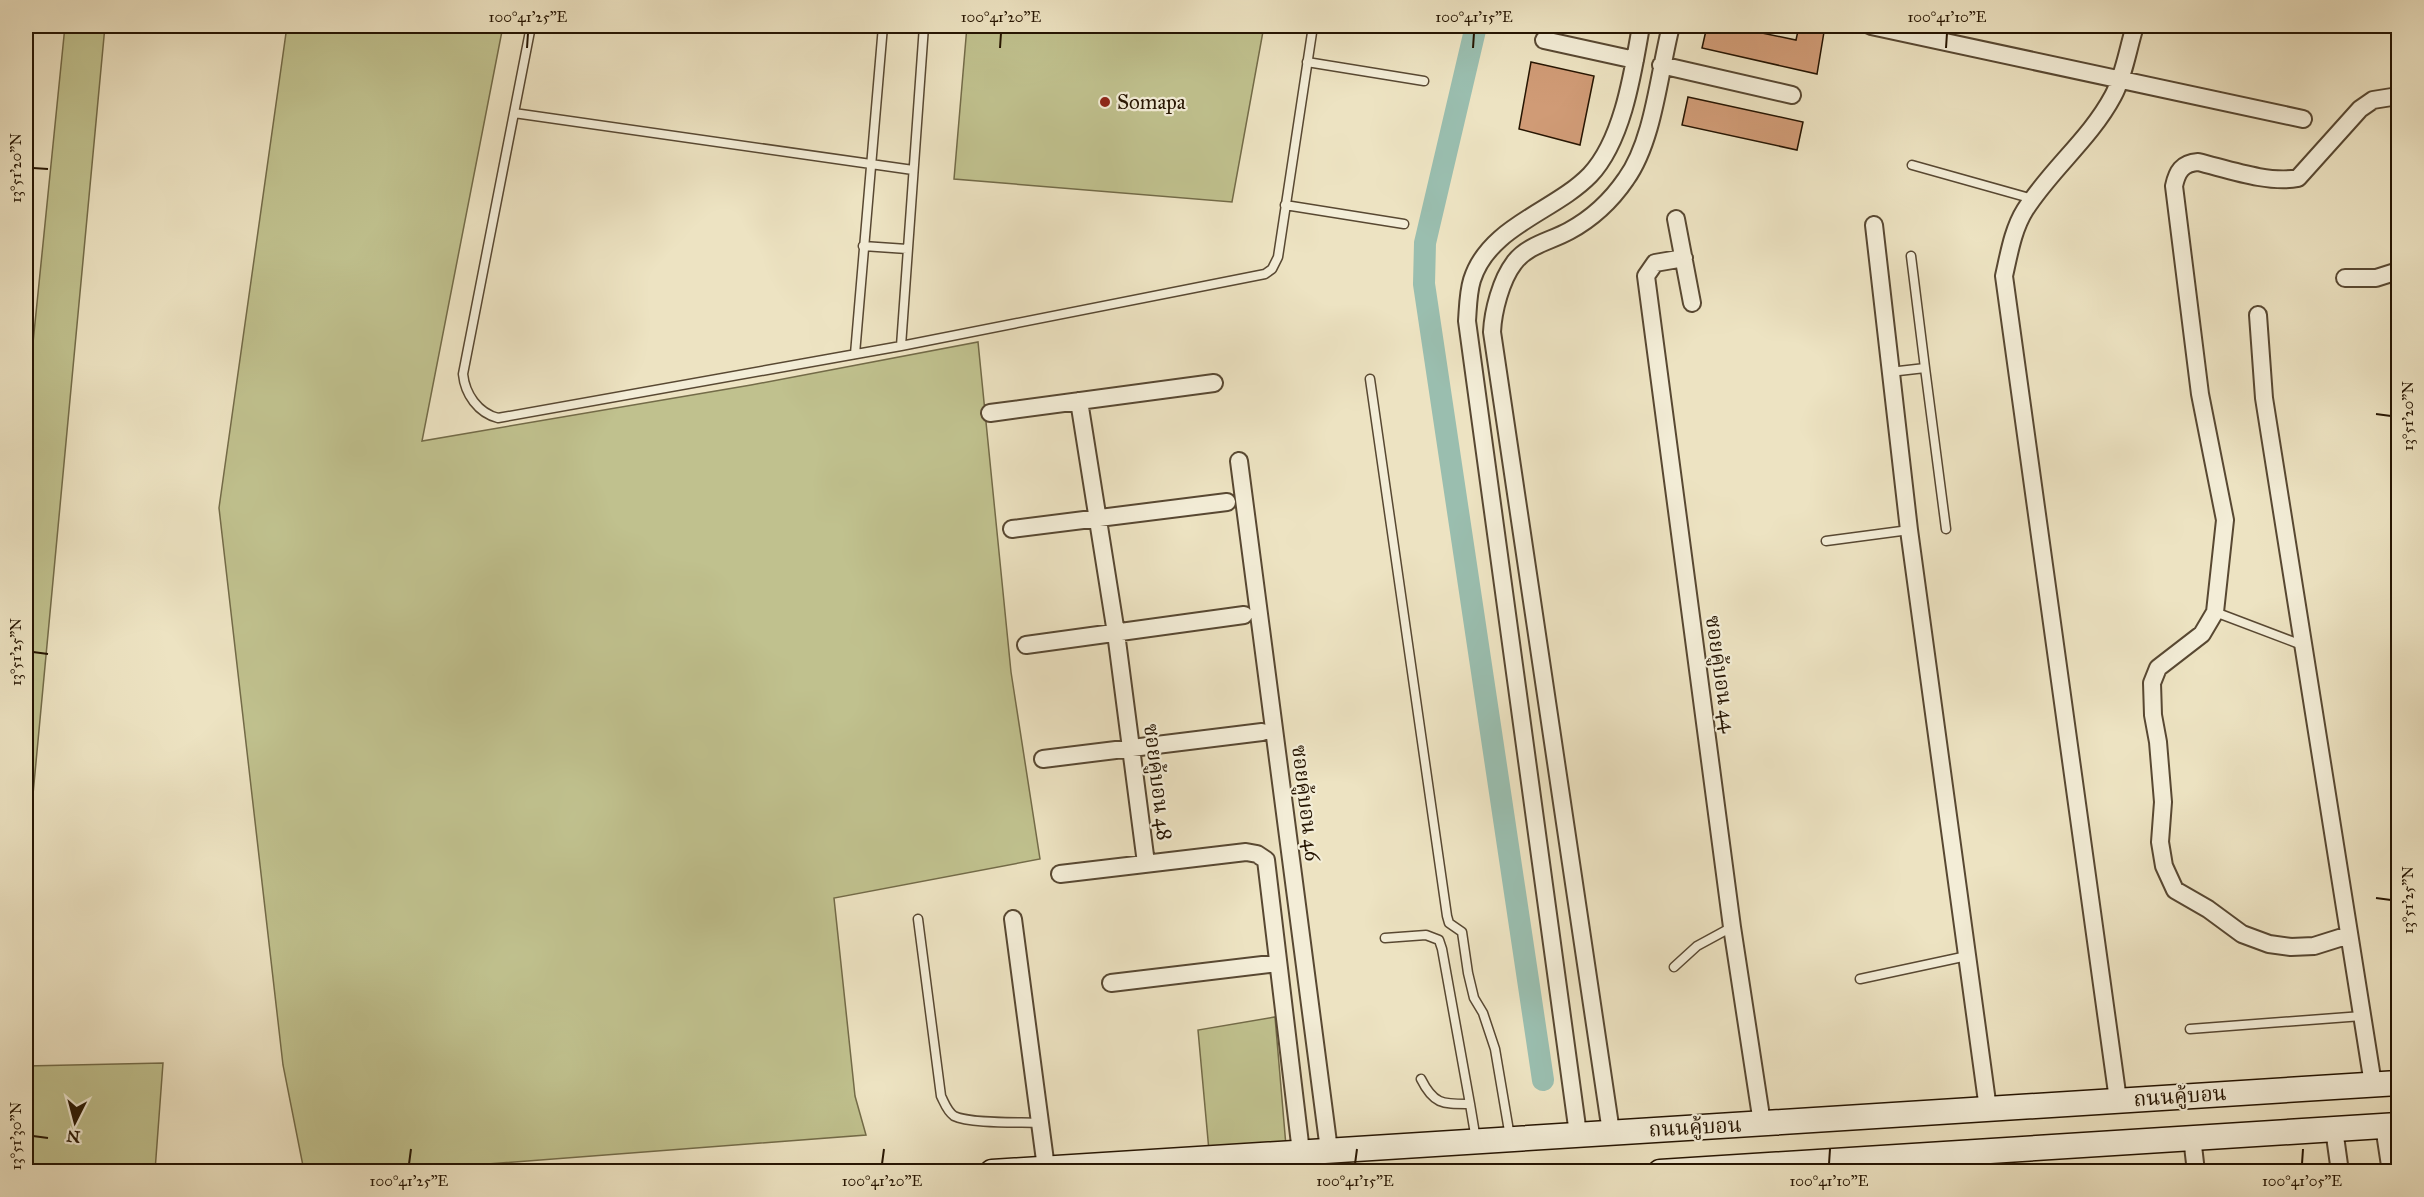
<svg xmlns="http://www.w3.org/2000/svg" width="2424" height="1197" font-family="'IM FELL Great Primer','Noto Serif Thai',serif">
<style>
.green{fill:#c0c18e;stroke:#736b48;stroke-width:1.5}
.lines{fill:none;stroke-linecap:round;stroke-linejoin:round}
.canal{stroke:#9abeaf;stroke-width:22}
.building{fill:#d09b76;stroke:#261502;stroke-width:1.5}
.service-casing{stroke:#584832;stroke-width:11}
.minor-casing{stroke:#584832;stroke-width:20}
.secondary-casing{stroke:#261502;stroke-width:27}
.service{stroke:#f3edd7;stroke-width:8}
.minor{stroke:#f3edd7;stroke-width:16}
.secondary{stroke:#f3edd7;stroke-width:24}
.ticks{fill:none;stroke:#261502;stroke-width:2}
.poi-dot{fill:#8f2418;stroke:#f3edd7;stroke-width:2}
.labels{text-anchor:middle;stroke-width:4.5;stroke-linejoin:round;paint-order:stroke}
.poi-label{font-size:21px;fill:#261502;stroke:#f3edd7;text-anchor:start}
.street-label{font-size:21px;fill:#261502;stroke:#f3edd7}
.neatline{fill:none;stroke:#261502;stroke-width:2}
.ticks-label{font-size:15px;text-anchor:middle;fill:#261502}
</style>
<rect width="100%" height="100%" fill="#ede3c2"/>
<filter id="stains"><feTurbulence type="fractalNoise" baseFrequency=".00333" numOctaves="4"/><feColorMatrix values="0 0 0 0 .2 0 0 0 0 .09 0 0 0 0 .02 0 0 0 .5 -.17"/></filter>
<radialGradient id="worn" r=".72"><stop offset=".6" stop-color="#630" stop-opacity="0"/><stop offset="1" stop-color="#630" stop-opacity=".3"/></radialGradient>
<path class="green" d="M65,26H105L26,869V412Z
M287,26H503L422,441L751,385L978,342L1011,672L1040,859L834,898L855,1096L866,1135L396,1171H304L283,1065L219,508Z
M967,26H1264L1232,202L954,179Z
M1275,1017L1286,1146L1209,1151L1198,1030Z
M163,1063L155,1171H26V1066Z"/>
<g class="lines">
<path class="canal" d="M1476,26L1425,243L1424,284L1543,1080"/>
</g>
<path class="building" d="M1707,26H1728L1796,40L1799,26H1825L1817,74L1702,48Z
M1531,62L1594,76L1580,145L1519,129Z
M1688,97L1803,122L1797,150L1682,125Z"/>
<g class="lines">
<defs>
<path id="service" d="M531,26L463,374C465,394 478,413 498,418L901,346L1265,274L1272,269L1278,257L1313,26
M1307,62L1424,81
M514,113L913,170
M1912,165L2033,199
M1285,205L1404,224
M863,246L907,249
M1911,256L1925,368
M901,346L924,26
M855,354L883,26
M1890,372L1925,368L1946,529
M1370,379L1447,916L1449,923L1462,932L1468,973L1474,998L1483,1013L1495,1049L1510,1137
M1826,541L1909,530
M2215,612L2302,645
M918,919L941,1096C945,1104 947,1111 954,1116C970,1124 1021,1122 1040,1123
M1385,938L1426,935L1439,940L1442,949L1470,1104
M1674,967L1697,946L1732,927
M1860,979L1967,956
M2190,1029L2362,1016
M1421,1079C1434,1105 1443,1104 1470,1104L1476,1140"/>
<path id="minor" d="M1871,26L2303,119
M1544,40L1635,60
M1661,65L1792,95
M1676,219L1692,303
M1874,225L1909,530L1988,1109
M1684,258L1655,263L1646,276L1732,927L1762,1123
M2345,278H2376L2398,271
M2258,315L2264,398L2373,1084
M1079,401L1116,633L1146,863
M990,413L1214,383
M1239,461L1329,1150
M1012,529L1227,502
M1026,645L1244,615
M1043,759L1262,732
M1060,874L1246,852L1257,854L1266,860L1301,1152
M1013,919L1046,1168
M2349,935L2314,946L2291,947L2269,944L2242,934L2208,909L2175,890L2164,866L2160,842L2163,802L2158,742L2153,715L2152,683L2158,668L2202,634L2215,612L2225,520L2200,394L2174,186C2177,172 2182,163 2198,162C2227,169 2269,184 2298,178L2360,109L2373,100L2398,96
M1111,983L1278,963
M2118,1100L2004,276C2009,254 2013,229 2025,210C2051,169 2090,139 2113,96C2124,76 2128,48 2135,26
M2384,1126L2391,1172
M2334,1129L2340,1172
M1611,1132L1492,332C1493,311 1501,280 1514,263C1527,245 1551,241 1569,231C1593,218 1611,201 1626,179C1654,140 1659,72 1671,26
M1578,1134L1467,321C1468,308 1468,293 1472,280C1489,226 1554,212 1590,175C1623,140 1633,72 1641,26
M2192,1137L2196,1172
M1954,1153L1955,1172"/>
<path id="secondary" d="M992,1172L2398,1083
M1660,1172L2398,1125"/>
</defs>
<use href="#service" class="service-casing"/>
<use href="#minor" class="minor-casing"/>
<use href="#secondary" class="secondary-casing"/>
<use href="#service" class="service"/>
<use href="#minor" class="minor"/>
<use href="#secondary" class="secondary"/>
</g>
<path class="ticks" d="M527,48L528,33M1000,48L1001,33M1473,48L1474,33M1946,48L1947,33M33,168L48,169M2376,414L2391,416M33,652L48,654M2376,898L2391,900M33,1136L48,1138M409,1164L411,1149M882,1164L884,1149M1355,1164L1357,1149M1829,1164L1830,1149M2302,1164L2303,1149"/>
<circle class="poi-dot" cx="1105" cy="102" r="6"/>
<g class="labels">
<g class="poi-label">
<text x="1117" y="109">Somapa</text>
</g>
<g class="street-label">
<text transform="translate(1721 674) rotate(82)" y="7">ซอยคู้บอน 44</text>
<text transform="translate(1158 782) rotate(83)" y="7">ซอยคู้บอน 48</text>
<text transform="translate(1306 803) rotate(83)" y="7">ซอยคู้บอน 46</text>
<text transform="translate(2180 1096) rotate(-4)" y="7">ถนนคู้บอน</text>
<text transform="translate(1695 1127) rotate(-3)" y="7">ถนนคู้บอน</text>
</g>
</g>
<rect width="2424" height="1197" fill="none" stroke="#ede3c2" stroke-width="66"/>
<g transform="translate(75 1122) rotate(186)" stroke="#f3edd7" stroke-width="4.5" paint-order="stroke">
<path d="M0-4.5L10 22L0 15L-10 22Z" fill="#261502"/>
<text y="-9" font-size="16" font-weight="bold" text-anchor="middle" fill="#261502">N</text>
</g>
<rect x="33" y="33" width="2358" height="1131" class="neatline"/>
<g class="ticks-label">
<text x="528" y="22">100°41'25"E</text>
<text x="1001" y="22">100°41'20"E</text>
<text x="1474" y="22">100°41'15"E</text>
<text x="1947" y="22">100°41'10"E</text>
<text transform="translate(16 168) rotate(-90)" y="5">13°51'20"N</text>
<text transform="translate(2408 416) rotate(-90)" y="5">13°51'20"N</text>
<text transform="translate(16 652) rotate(-90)" y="5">13°51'25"N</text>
<text transform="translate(2408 900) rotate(-90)" y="5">13°51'25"N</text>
<text transform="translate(16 1136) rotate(-90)" y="5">13°51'30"N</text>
<text x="409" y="1186">100°41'25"E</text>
<text x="882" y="1186">100°41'20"E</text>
<text x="1355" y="1186">100°41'15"E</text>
<text x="1829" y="1186">100°41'10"E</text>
<text x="2302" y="1186">100°41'05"E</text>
</g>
<rect width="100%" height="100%" filter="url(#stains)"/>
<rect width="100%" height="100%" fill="url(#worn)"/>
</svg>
